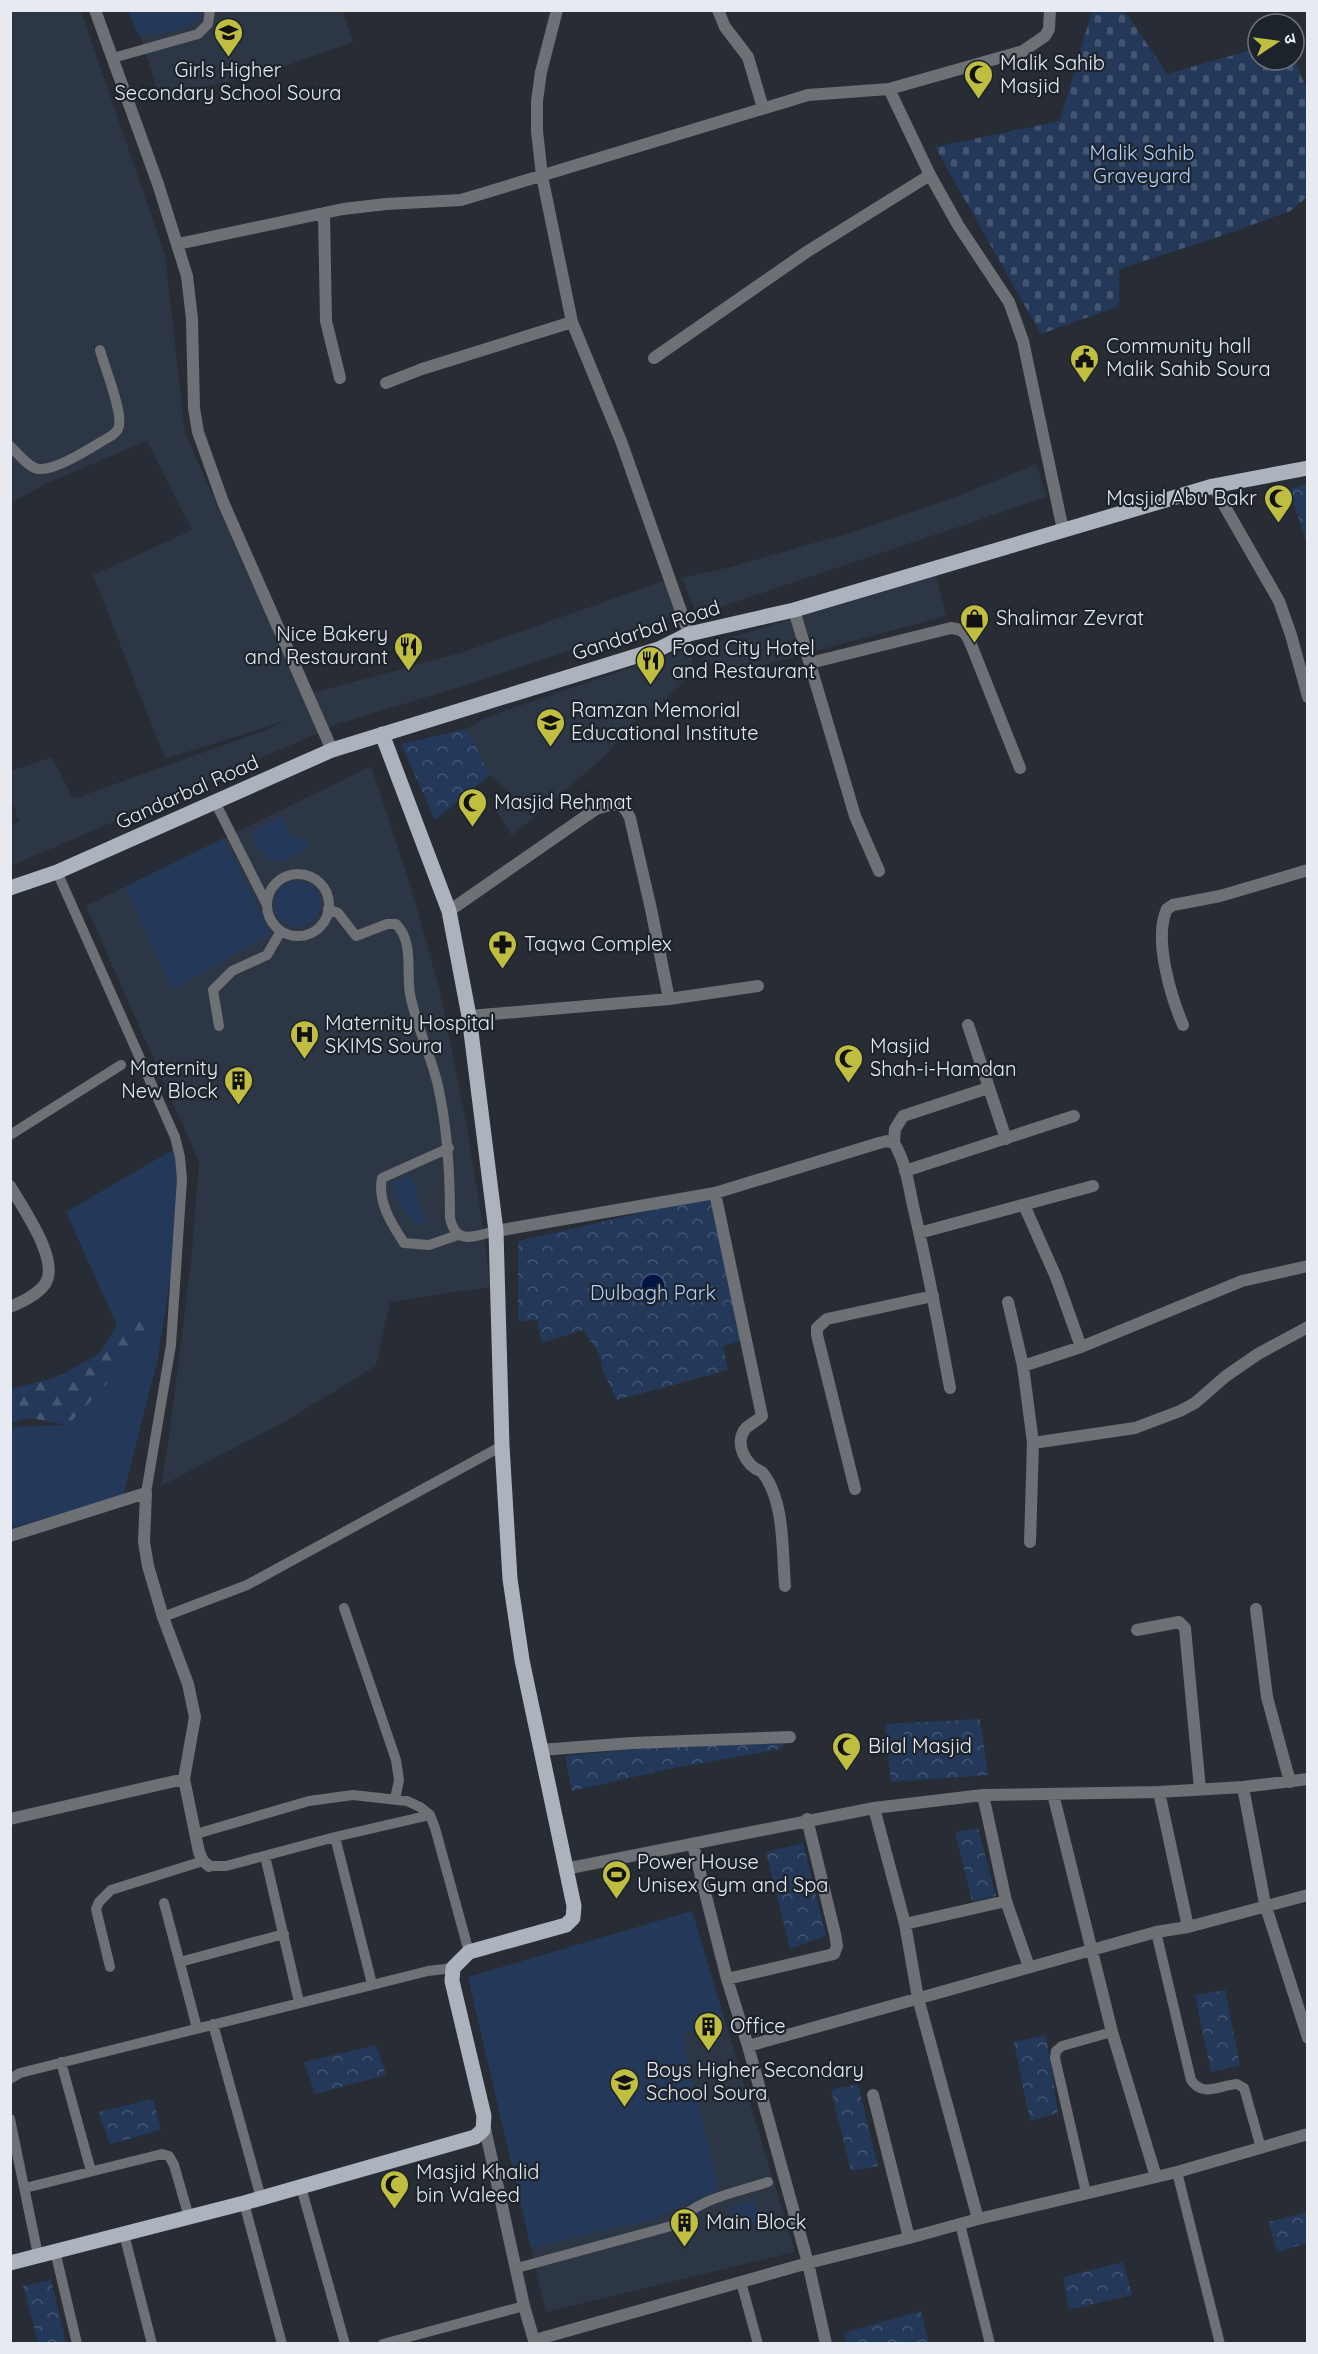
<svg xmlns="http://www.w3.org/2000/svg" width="1318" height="2354" font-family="Quicksand,'Noto Sans Devanagari',sans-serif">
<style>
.built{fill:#2d3644}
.green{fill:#24395a}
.forest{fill:url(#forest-firs)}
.cemetery{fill:url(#cemetery-stones)}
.park{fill:url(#park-crowns)}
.water{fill:#001544;stroke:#455578;stroke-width:1.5}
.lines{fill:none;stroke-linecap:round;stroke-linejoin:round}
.lane{stroke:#6d7074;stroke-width:10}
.street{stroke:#6d7074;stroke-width:12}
.primary{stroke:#adb3bd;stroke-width:15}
.labels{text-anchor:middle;stroke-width:4.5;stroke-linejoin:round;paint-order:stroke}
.poi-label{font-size:20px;fill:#e7ebf1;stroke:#1d232b;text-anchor:start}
.park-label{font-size:20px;fill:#b0cfff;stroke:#1d232b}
.street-label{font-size:20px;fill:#e7ebf1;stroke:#1d232b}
</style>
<defs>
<pattern id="forest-firs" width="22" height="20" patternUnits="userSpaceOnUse" patternTransform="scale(1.5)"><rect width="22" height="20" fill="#24395a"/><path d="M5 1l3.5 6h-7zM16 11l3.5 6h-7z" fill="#445672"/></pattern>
<pattern id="cemetery-stones" width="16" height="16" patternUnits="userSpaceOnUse" patternTransform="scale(1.5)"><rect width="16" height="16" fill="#24395a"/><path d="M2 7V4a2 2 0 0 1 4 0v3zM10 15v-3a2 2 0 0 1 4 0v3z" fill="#445672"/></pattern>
<pattern id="park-crowns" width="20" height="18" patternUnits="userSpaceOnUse" patternTransform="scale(1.5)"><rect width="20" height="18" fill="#24395a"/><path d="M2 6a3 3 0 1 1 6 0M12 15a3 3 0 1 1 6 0" fill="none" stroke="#445672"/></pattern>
</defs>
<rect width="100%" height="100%" fill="#272c35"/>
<path class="built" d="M11,11H81L165,255L185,433L319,733L11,866V825L19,821L11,799V771L52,757L73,799L266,730L285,721L165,759L93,575L192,530L147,441L47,483L11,503Z
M128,11H343L353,42L268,72L159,97L143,43Z
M1036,464L1047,497L697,615L682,578L730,567L859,530L958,496Z
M936,575L946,616L742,671L703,661L700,647Z
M666,580L677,615L473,683L328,727L313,693L460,653Z
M686,649L692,656V671L685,681L662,702L637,717L606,755L512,836L494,807L508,793L490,775L467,729L484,718Z
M371,766L410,884L440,991L467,1127L484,1234L490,1287L390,1302L376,1366L286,1421L161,1486L170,1430L191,1262L199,1162L86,906Z
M692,1911L795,2252L546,2312L468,1977Z"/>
<path class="green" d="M128,11H200C200,33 157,33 139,36Z
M283,815C286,829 289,839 305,838L311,847C274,865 272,872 250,833Z
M224,838L271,933L173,990L125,887Z
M274 904a23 23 0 1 1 46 0a23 23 0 1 1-46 0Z
M174,1149L178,1180L171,1273L158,1358L123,1496L11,1528L10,1427L68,1425L145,1343L147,1311L117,1325L66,1212Z
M411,1176L426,1223L415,1224C401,1208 395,1202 393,1181Z
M692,1911L725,2022L682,2035L719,2190L653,2219L531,2248L468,1977Z
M755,2200L760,2224L736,2231L730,2207Z"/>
<path class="forest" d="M147,1310L145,1343L68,1425L30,1418L11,1423V1389L57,1377L99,1354L117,1325Z"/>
<path class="cemetery" d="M1092,11H1125L1167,74L1258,48V60H1294V58L1307,90V197L1290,211L1218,237L1119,269V306L1041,334L935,147L1060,121Z"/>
<path class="park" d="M1307,484H1308L1307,545L1289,489Z
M467,729L490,775L435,820L401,744Z
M711,1197L742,1340L723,1346L728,1370L617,1400L603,1372L599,1353L583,1330L542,1343L537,1320L518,1321V1241Z
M980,1719L988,1775L891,1782L885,1724Z
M786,1743L780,1749L669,1769L572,1791L565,1756L644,1748Z
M978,1828L996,1896L972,1901L955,1832Z
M803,1843L826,1936L790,1949L766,1852Z
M1225,1990L1240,2065L1211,2072L1195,1995Z
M1046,2035L1058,2113L1030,2121L1014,2042Z
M376,2045L386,2075L315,2094L304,2062Z
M858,2084L878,2166L851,2171L831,2090Z
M153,2099L161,2130L110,2144L98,2112Z
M1307,2212V2243L1277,2252L1268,2222Z
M1123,2262L1132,2295L1069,2310L1063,2277Z
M51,2280L66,2343H38L23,2286Z
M921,2311L929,2343H847L844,2333Z"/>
<path class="water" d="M641 1286a12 12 0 1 1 24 0a12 12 0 1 1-24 0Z"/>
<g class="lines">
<path class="lane" d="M113,58L198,34L208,24L210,10
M10,446C18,453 28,468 39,469C57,471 95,445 111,436C113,435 117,431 118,429C125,416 104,366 100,350
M215,802L267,905
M57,872L175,1137L180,1157L182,1179L171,1345L146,1493
M267 905a31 31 0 1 1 62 0a31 31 0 1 1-62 0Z
M328,909L338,913L356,936L387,924H396C414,942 406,970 410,994C416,1026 431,1055 438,1086C448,1130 450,1173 450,1218C456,1246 474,1236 496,1231
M219,1026L213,990L232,971L267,955L281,931
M10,1135L121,1065
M449,1148L382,1178C377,1202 392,1224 404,1243L429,1245L458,1235
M344,1608L396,1760L399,1780L395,1799
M163,1617L247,1585L502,1446
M196,1834L309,1801L353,1795L407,1801L420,1807L430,1815L435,1828L469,1952
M335,1837L372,1984
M265,1856L299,2002
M209,1866H226L335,1837L430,1815
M164,1903L197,2028
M1156,1932L1191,2080C1203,2098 1220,2085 1237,2084L1244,2088L1261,2148
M180,1962L284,1934
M110,1967L96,1909L99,1902L111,1890L203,1861
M213,2024L261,2198
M61,2062L91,2171
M10,2079L20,2073L428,1971L453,1968
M10,2119L38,2255
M1177,2172L1220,2344
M301,2187L345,2344
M25,2188L162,2154L169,2156L174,2165L189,2217
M1086,2193L1055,2058L1056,2051L1062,2046L1112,2032
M244,2203L282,2344
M960,2224L990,2344
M124,2234L152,2344
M55,2251L77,2344
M517,2268L675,2225C695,2199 738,2192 768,2182
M741,2282L758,2344
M383,2344L524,2306"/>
<path class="street" d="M95,10L158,184L187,276L192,319L194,408L198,432L223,502L332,750
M557,10L541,72L537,101V131L542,176L572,322L621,441L689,634
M718,10L725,27L748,57L763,108
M889,89L930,175L958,225L1009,302L1023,341L1063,530
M324,213L326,321L340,378
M178,244L343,209L386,204L461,200L808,95L889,89L1023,51L1045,36L1049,29L1050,10
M654,358L808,251L930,175
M386,383L422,369L572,322
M1213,486L1279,601L1291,635L1308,697
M794,610L855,816L879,871
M810,663L951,628C965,629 967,635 972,647L1020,768
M449,911L596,809C613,804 622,799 630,818L651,909L669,999
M469,1016L669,999L758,986
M968,1025L1006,1139
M1183,1025C1171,997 1153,938 1167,909L1173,905L1220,896L1308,870
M894,1143L895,1129L903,1116L988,1088
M905,1171L1074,1116
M10,1186C22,1207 61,1261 45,1284C38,1294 22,1302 10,1307
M715,1193L762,1416C757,1421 750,1424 746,1428C733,1443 746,1466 762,1472C785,1500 782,1551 785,1586
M1024,1205L1056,1277L1081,1347
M496,1231L715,1193L879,1143L887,1141L894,1143C906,1162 909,1188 914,1210C928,1269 939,1328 950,1388
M919,1233L1093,1186
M1008,1302L1023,1366L1033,1443L1030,1542
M1023,1366L1081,1347L1242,1281L1308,1266
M1033,1443L1135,1428L1180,1411L1195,1403L1226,1376L1258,1354L1308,1327
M855,1489L817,1335V1328L827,1319L933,1296
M10,1536L146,1493L144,1542L148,1566L163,1617L188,1684L195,1717L184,1779L199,1852L203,1861L209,1866
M1256,1609L1267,1697L1290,1782
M1137,1630L1179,1622L1185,1628L1200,1789
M540,1750L632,1743L790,1737
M1243,1787L1265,1904L1308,2038
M1159,1792L1188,1927
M1053,1794L1112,2032L1156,2177
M983,1795L1006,1901L1029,1967
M874,1808L905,1924L918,1998L978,2219
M10,1819L184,1779
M693,1845L727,1979L748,2046L808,2263L826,2344
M565,1869L874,1808L983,1795L1159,1792L1243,1787L1308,1779
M905,1924L1006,1901
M727,1979L834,1954L837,1946L835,1934L807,1819
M748,2046L1156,1932L1188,1927L1308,1895
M873,2095L909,2238
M484,2124L524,2306L535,2344
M535,2340L808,2263L909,2238L978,2219L1177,2172L1308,2134"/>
<path class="primary" d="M10,888L57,872L332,750L659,649L689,634L794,610L1213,486L1308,468
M10,2263L244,2203L475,2137L483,2130L484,2116L452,1981L453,1968L469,1952L566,1925L573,1918L574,1906L522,1660L510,1579L502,1446L496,1231L469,1016L449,911L382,734"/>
</g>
<defs>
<symbol id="school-pin" viewBox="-11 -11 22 30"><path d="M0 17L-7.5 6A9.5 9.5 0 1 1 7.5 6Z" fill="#bfbe41" stroke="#1d232b"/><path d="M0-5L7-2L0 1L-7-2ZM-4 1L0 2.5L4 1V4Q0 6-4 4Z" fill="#111"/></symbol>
<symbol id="mosque-pin" viewBox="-11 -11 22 30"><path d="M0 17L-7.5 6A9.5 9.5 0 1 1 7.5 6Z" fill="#bfbe41" stroke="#1d232b"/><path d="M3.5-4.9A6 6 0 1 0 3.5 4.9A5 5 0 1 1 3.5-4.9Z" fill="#111"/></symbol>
<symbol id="civic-pin" viewBox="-11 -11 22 30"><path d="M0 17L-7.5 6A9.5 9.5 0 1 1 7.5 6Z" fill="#bfbe41" stroke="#1d232b"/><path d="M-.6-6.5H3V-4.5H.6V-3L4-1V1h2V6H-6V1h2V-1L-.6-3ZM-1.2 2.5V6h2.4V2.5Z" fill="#111"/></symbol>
<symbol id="shop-pin" viewBox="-11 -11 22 30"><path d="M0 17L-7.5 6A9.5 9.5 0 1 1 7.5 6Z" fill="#bfbe41" stroke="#1d232b"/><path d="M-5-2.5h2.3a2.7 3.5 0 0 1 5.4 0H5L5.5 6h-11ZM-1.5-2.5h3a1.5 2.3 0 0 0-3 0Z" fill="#111"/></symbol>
<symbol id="restaurant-pin" viewBox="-11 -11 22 30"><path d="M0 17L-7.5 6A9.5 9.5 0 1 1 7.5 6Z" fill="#bfbe41" stroke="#1d232b"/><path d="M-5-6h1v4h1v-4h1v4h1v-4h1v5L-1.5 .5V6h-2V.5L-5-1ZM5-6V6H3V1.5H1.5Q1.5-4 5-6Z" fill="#111"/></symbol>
<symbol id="pharmacy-pin" viewBox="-11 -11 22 30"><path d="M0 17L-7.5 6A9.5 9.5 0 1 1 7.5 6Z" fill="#bfbe41" stroke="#1d232b"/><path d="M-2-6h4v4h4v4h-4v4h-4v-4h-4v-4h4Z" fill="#111"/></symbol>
<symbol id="hospital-pin" viewBox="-11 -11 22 30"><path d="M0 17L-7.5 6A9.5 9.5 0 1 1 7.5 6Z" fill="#bfbe41" stroke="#1d232b"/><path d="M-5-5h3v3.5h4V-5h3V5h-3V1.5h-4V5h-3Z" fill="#111"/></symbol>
<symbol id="building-pin" viewBox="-11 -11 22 30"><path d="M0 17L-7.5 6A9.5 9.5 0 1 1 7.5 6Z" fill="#bfbe41" stroke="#1d232b"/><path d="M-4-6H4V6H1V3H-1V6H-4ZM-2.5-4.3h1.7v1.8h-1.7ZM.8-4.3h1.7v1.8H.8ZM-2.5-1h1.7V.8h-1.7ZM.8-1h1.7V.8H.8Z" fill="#111"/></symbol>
<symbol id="stadium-pin" viewBox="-11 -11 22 30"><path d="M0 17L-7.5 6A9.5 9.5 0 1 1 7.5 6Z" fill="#bfbe41" stroke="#1d232b"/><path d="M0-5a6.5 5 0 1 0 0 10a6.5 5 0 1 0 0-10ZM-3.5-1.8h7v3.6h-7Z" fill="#111"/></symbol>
</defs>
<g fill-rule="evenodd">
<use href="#school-pin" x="212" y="16" width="33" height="45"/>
<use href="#mosque-pin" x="962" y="58" width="33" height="45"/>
<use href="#civic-pin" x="1068" y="342" width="33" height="45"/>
<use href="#mosque-pin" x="1262" y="482" width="33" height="45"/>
<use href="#shop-pin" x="958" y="602" width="33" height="45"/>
<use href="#restaurant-pin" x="392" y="630" width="33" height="45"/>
<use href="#restaurant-pin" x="634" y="644" width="33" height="45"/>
<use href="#school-pin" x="534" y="706" width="33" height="45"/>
<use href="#mosque-pin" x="456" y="786" width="33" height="45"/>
<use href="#pharmacy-pin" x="486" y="928" width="33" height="45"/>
<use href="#hospital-pin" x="288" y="1018" width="33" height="45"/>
<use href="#mosque-pin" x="832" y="1042" width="33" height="45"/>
<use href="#building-pin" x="222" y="1064" width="33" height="45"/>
<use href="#mosque-pin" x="830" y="1730" width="33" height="45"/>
<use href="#stadium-pin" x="600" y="1858" width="33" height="45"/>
<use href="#building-pin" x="692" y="2010" width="33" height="45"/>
<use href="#school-pin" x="608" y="2066" width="33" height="45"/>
<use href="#mosque-pin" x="378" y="2168" width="33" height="45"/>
<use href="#building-pin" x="668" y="2206" width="33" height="45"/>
</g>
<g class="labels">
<g class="poi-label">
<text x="1000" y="70">Malik Sahib<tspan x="1000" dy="23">Masjid</tspan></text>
<text x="228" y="77" text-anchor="middle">Girls Higher<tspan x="228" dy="23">Secondary School Soura</tspan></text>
<text x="1106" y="353">Community hall<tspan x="1106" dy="23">Malik Sahib Soura</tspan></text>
<text x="1257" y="505" text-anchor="end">Masjid Abu Bakr</text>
<text x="996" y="625">Shalimar Zevrat</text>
<text x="388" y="641" text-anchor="end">Nice Bakery<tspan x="388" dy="23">and Restaurant</tspan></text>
<text x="672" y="655">Food City Hotel<tspan x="672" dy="23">and Restaurant</tspan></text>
<text x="571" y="717">Ramzan Memorial<tspan x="571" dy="23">Educational Institute</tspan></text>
<text x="494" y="809">Masjid Rehmat</text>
<text x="524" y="951">Taqwa Complex</text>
<text x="325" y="1030">Maternity Hospital<tspan x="325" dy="23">SKIMS Soura</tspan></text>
<text x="870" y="1053">Masjid<tspan x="870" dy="23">Shah-i-Hamdan</tspan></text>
<text x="218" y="1075" text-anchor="end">Maternity<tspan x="218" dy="23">New Block</tspan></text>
<text x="868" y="1753">Bilal Masjid</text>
<text x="637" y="1869">Power House<tspan x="637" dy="23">Unisex Gym and Spa</tspan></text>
<text x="730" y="2033">Office</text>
<text x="646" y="2077">Boys Higher Secondary<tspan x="646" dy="23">School Soura</tspan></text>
<text x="416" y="2179">Masjid Khalid<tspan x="416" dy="23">bin Waleed</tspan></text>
<text x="706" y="2229">Main Block</text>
</g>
<g class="park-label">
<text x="1142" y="160">Malik Sahib<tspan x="1142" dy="23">Graveyard</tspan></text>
<text x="653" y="1300">Dulbagh Park</text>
</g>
<g class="street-label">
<text transform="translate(646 630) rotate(-18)" y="7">Gandarbal Road</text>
<text transform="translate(187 792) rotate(-24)" y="7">Gandarbal Road</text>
</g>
</g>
<rect width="1318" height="2354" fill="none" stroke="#e7ebf1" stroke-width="24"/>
<g transform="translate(1276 42) rotate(77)"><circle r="28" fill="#1d232b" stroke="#6e737a" stroke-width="1.5"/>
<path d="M0-4.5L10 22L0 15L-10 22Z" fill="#bfbe41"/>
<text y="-9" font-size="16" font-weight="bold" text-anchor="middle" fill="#e7ebf1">उ</text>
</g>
</svg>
